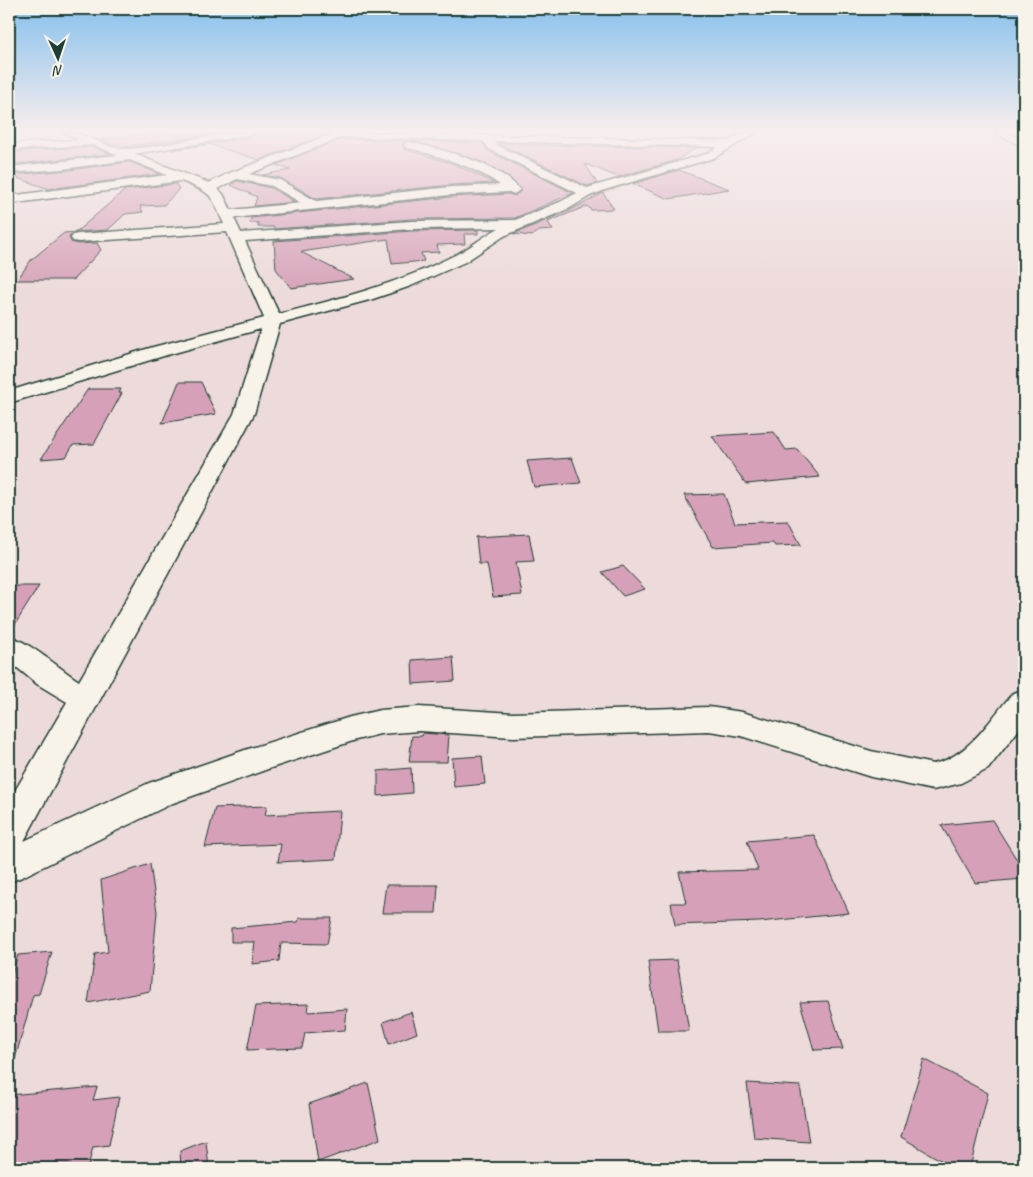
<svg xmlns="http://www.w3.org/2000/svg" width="1033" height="1177" font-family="Caveat,sans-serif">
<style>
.building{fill:#d6a1b8;stroke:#1f3d34}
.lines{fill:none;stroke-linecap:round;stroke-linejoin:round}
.street-casing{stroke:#1f3d34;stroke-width:3}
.street{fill:#f7f3e8;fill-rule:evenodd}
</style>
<rect width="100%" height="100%" fill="#eddada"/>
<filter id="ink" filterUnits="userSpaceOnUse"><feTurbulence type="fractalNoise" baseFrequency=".02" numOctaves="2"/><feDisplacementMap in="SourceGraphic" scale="10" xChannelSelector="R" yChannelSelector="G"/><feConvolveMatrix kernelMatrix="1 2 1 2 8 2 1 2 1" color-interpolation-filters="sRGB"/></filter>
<g filter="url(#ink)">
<path class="building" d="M154,132H229L125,147L101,140Z
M257,132H332L259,160L209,144L172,150L250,137Z
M342,139L406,141L402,144L404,149L454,164L494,183L451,185L316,199L281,178L262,175L290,170L276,165Z
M412,141L482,143L488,151L573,193L515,218L412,219L274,229V227H258L259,223H250L251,218L451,197L509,194L515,196L522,190L511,179L485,163L453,152Z
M498,143L533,145L696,148L677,160L618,177L585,164L597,183L587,186Z
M93,147L110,154L9,165V154L33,150Z
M130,162L160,174L49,189L9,175L62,171Z
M679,170L729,189L669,199L633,184Z
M237,181L271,188L295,202L254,206L257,197L231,185Z
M176,184L179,189L164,205L140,206L143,212L125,214L108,230L76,232L125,190Z
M603,193L614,209L591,210L587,206L548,222L553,230L539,231L532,236L514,234L571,210Z
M478,230V234H464L465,244L437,245L439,252L421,253L424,261L392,264L388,239L301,252L354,279L291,288L276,269L274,241L412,231Z
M76,232L69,237L71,242L78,244L97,243L101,250L73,280H17L31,260L64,233Z
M179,382H201L216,414L162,423Z
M88,389H121L119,393H122L94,444L73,445L66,457L41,459Z
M774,432L786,450L797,449L820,477L746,484L712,436Z
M572,458L581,483L534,487L527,461Z
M724,494L735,523L788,521L801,545L775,546L773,543L713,547L684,495Z
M529,534L534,561L516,562L522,595L493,597L487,564H479L476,537Z
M623,566L645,589L623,596L602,572Z
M9,586H39L9,634Z
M453,657L455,681L413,684L412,660Z
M423,733L449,735L447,762H409L412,736H422Z
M482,756L485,784L454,787L452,758Z
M411,768L412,793L378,796V771Z
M267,806L265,815L340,811L336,859L278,862L281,844L205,847L215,808Z
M992,820L1024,871V879L975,883L941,825Z
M814,835L849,913L759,922L675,925L671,903H686L679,872L758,870L747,841Z
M150,864L157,912L150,991L88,1003L95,954L108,952L101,880Z
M386,885H438L436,913H382Z
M299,918H332L327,944L281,943L279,961L252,964L255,942H231V928L298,922Z
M52,952L39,994L33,995L15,1059L9,1058V982L18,955Z
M677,960L689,1031H658L648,961Z
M828,1001L843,1049L814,1050L800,1002Z
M309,1004L308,1012L347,1009L345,1030L305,1033L302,1048L247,1050L256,1006Z
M411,1012L417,1033L389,1044L383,1022Z
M924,1059L988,1093L970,1168H954L901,1137Z
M368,1083L380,1139L318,1162L309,1104Z
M747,1083L800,1086L809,1142L754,1138Z
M97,1087L93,1100L119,1097L109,1145L93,1147L88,1167L9,1168V1095Z
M206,1141L209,1168H181L180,1151Z"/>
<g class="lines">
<defs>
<path id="street" d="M63,132C86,131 109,150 125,149C169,147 211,132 255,132L250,135L134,154L209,183L227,174L337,132L729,141L745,132H757L714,158L608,189L590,196L570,208L504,236L465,262L411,286L373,299L280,324L254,414L24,841L149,783L245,750L350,717L380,710L419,707L513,713L709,707L742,712L871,751L933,764C969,757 990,719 1013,693L1024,690V723L988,769L961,783L933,790L871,777L741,736L709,731L513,737L419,731L380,734L356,740L268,769L173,803L22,877L9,882V801L67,702L37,684L9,661V636C28,641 60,669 79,681L234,414L261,329L167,355L9,403V391L153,347L264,318L227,232L78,242L73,241L71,238L73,235L78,234L224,224C210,193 214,194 181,181L9,204V196L167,175L130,160L62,169L9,173V167L118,155L93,145L9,150V144L79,140ZM342,137L483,141L489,149L577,193L560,202L515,220L412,221L241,233L234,218L451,195L509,192L514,194L520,190C498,162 442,150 409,142L405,143L404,145L405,147C438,156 472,165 500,185L451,187L316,201L280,180L249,174ZM494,141L718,147L706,154L587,188L497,145ZM237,179L272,186L301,203L231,210L223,194L218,189ZM499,228C483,236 469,249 453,256C398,284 338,299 279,314L245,241L412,229Z
M994,132H1006L1024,141V148Z"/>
</defs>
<use href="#street" class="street-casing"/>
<use href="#street" class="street"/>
</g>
</g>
<linearGradient id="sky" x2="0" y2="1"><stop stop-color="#87c0ed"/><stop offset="0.44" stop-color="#f7eeee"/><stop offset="1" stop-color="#f7eeee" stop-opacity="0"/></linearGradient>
<rect width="1033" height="297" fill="url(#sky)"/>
<rect width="1033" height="1177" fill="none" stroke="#f7f3e8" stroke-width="30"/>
<rect x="15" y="15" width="1003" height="1147" fill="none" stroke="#1f3d34" stroke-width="2" filter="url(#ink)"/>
<g transform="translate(58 58) rotate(177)" stroke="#f7f3e8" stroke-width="4" paint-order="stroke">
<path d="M0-4L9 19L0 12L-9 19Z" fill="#1f3d34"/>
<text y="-8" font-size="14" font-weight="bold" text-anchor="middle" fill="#1f3d34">N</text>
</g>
</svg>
